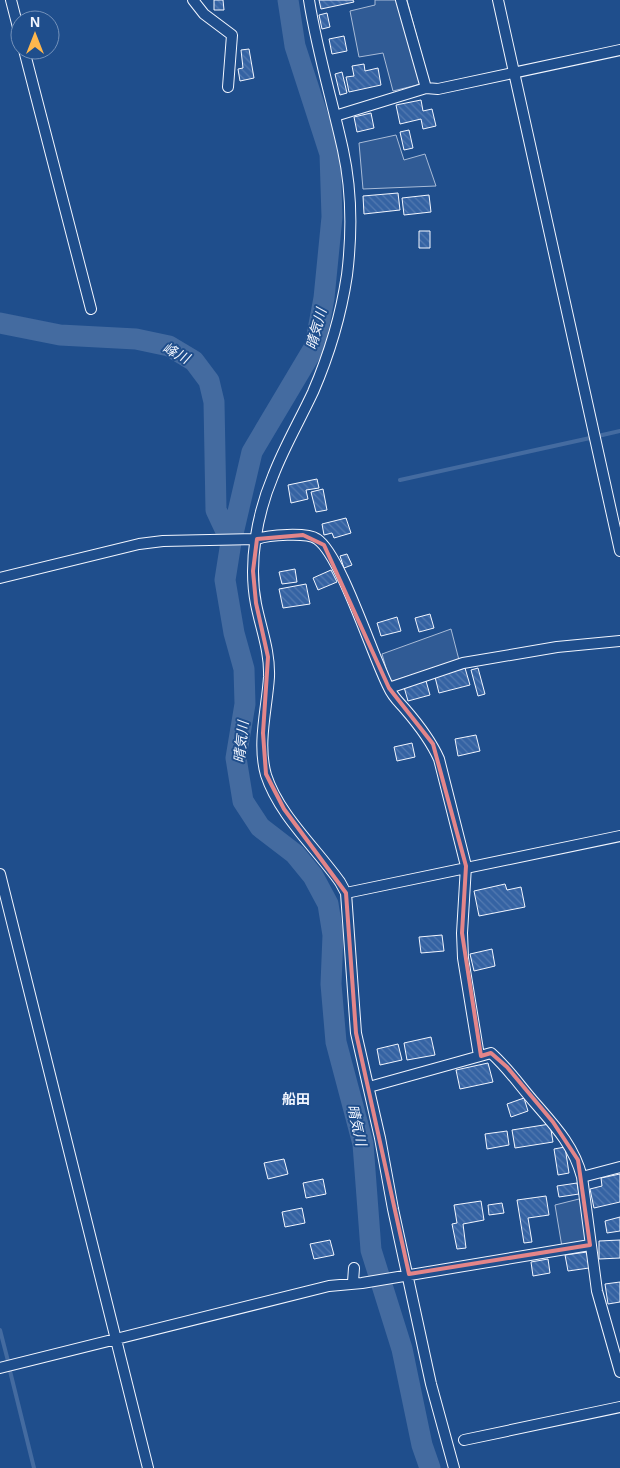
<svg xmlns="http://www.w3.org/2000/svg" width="620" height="1468" font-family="Helvetica,'Noto Sans JP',sans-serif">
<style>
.green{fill:#305b95;stroke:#a8bbd7}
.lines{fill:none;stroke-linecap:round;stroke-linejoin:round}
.stream{stroke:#446ba0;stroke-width:4}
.river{stroke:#446ba0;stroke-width:21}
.building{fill:url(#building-back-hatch);stroke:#f2f6ff}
.minor-casing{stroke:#f2f6ff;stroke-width:12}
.minor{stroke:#1f4e8c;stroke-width:10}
.marked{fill:none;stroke:#e38589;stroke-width:4;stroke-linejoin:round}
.labels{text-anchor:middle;stroke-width:4;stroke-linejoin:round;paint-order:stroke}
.water-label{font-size:14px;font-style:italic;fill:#f2f6ff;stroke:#1f4e8c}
.neighbourhood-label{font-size:14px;font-weight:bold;fill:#f2f6ff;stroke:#1f4e8c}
</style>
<defs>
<pattern id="building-back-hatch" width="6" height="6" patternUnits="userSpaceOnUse" patternTransform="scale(1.25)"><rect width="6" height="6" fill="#3563a3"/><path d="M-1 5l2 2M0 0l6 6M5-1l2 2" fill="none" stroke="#537ab1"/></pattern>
</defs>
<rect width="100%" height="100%" fill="#1f4e8c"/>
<path class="green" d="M375,0H407L429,82L393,91L383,53L359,57L350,11L375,5Z
M396,135L404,160L425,154L436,186L363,189L359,143Z
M451,629L459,660L390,682L382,654Z
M587,1197L594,1240L562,1247L555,1205Z"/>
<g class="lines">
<path class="stream" d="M598,436L620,431
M400,480L590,438
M0,1330L8,1361
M10,1371L34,1468"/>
<path class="river" d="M288,0L295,46L330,154L332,217L324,298L315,346L252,452L231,542L225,580L234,633L244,669L245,704L236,758L243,801L260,827L295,854L313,876L328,904L333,935L331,984L336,1042L363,1144L371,1250L402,1349L422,1445L430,1468
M0,323L60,335L136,339L169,346L194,361L209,381L214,402L216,510L231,542"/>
</g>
<path class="building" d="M214,0H223L224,10H214Z
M319,0H353L354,2L321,9Z
M327,13L330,27L322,29L319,15Z
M344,36L347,51L332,54L329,39Z
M249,49L254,78L240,81L238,69L243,68L241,50Z
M364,64L365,71L378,68L381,85L349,92L346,77L354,76L352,66Z
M342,72L347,93L340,95L335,74Z
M421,100L423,111L432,109L436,126L423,129L421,119L400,124L396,105Z
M371,113L374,128L357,132L354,117Z
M409,130L413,148L404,150L400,132Z
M398,193L400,210L364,214L363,196Z
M429,195L431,212L404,215L402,198Z
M419,231H430V248H419Z
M317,479L319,488L306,490L308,499L291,503L288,485Z
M323,489L327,510L316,512L311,492Z
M346,518L351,533L334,538L332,533L324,535L322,524Z
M347,554L352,565L344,568L340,556Z
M295,569L297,582L282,584L279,572Z
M331,570L337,582L318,590L313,578Z
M306,584L310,604L283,608L279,589Z
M430,614L434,628L419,632L415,618Z
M397,617L401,631L381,636L377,623Z
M465,668L470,685L439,693L435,677Z
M478,668L485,694L478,696L471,670Z
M426,681L430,695L408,701L404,687Z
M476,735L480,751L458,756L455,739Z
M412,743L415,757L397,761L394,747Z
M505,884L507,890L521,887L525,907L479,916L474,891Z
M442,935L444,951L421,953L419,937Z
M492,949L495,966L474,971L470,954Z
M431,1037L435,1055L407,1060L404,1043Z
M398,1044L402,1060L380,1065L377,1049Z
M488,1063L493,1082L460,1089L456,1070Z
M524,1098L528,1111L511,1117L507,1104Z
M550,1124L553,1142L515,1148L512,1130Z
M507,1131L509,1145L487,1149L485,1134Z
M565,1147L569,1173L558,1175L554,1149Z
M284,1159L288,1174L268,1179L264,1163Z
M620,1174V1202L594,1208L590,1189L602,1186L601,1178Z
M323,1179L326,1194L306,1198L303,1183Z
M577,1183L579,1194L559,1197L557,1186Z
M546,1196L549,1215L528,1218L532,1242L524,1243L517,1200Z
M481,1201L484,1220L463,1224L466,1248L457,1249L452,1224L457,1223L454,1205Z
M502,1203L504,1213L489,1215L488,1205Z
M302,1208L305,1223L285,1227L282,1212Z
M620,1217V1231L607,1233L605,1221Z
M330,1240L334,1255L314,1259L310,1244Z
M620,1240V1258L599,1259V1241Z
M587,1252L589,1268L568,1271L565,1255Z
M548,1259L550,1273L533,1276L531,1262Z
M620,1282V1302L608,1304L605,1284Z"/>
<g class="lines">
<defs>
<path id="minor" d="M11,0L20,35
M193,0L204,14L232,35L228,87
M309,0C317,51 332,100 343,150C352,191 352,234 347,275C341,315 329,355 313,392C300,420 284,447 273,476C257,514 248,563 256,604C261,629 270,651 269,677C267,709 257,743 266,775C279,815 316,848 340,882L346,893L356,1033L380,1138L393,1209L431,1384L454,1468
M401,0L426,88L438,89L620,50
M498,0L620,551
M24,50L91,309
M335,116L426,88
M0,578L139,544L163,541L257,539C268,535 307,532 317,539C341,555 373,658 389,688C393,697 399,702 405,709C418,724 431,741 439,759L466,866L462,933L463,958L479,1056
M389,688L463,663L557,647L620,641
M0,874L148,1468
M346,893L620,836
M369,1087L491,1053C508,1068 520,1086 535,1103C555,1126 574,1146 582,1177L597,1291L620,1372
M582,1177L620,1167
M353,1282L354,1268
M0,1368L329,1286L362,1283L590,1245
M464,1440L620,1407"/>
</defs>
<use href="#minor" class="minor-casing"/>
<use href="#minor" class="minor"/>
</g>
<path class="marked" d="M303,535L324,545L389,688L433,744L466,866L462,933L481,1056L491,1053L507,1067L553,1122L578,1160L590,1245L409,1274L356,1033L346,893L284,809L266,774L263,733L268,657L256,603L253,571L257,539Z"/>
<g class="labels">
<g class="water-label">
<text transform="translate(316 329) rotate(-75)" y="5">晴気川</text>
<text transform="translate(176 353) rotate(27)" y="5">峰川</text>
<text transform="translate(241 742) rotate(-84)" y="5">晴気川</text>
<text transform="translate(357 1125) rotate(77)" y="5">晴気川</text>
</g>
<g class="neighbourhood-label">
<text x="296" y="1104">船田</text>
</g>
</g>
<g transform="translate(35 35)"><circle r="24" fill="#1f4e8c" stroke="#7391ba"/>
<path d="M0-4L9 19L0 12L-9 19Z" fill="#ffb74d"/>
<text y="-8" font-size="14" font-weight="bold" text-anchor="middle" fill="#f2f6ff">N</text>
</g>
</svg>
